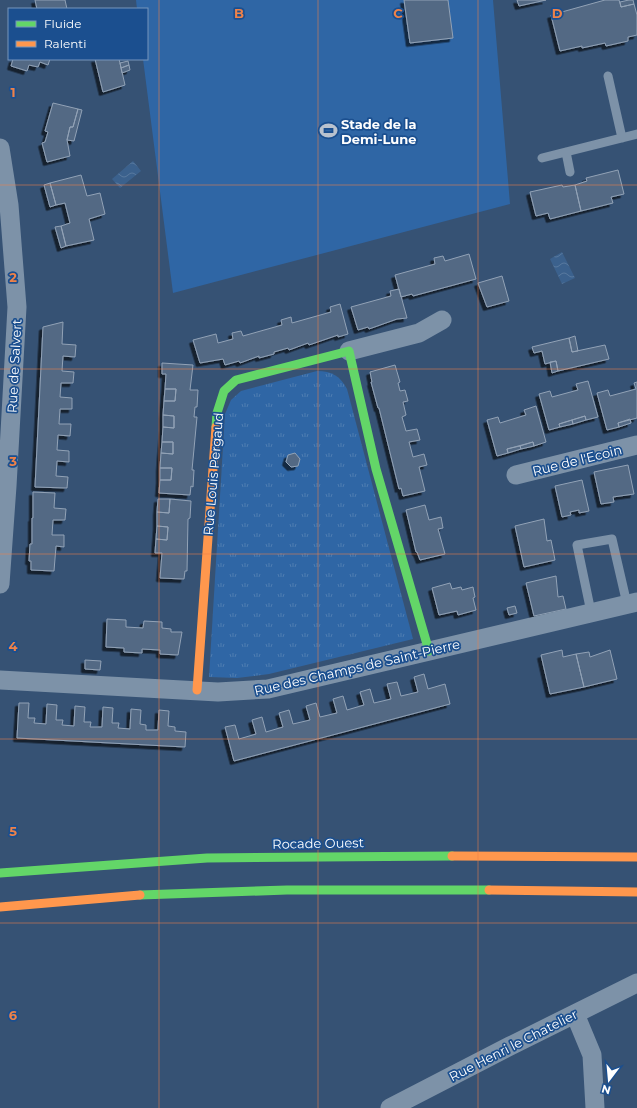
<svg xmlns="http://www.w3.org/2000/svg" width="637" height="1108" font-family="Montserrat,sans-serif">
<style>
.grass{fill:url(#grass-tufts)}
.green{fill:#2f66a5}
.water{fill:url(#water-waves)}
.building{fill:#526984;stroke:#92a2b6;filter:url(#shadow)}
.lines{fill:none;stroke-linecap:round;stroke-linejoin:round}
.lane{stroke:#7d92a8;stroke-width:9}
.street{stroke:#7d92a8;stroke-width:19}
.fast{stroke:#63d668;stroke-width:9}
.slow{stroke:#ff974d;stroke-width:9}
.grid{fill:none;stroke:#ee8249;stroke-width:1;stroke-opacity:0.55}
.labels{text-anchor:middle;stroke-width:3.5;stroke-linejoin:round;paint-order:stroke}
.poi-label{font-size:13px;font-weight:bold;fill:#fff;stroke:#1b4f8f;text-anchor:start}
.street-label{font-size:13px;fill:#fff;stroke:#1b4f8f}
.grid-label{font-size:13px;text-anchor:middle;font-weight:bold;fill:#ee8249;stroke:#1b4f8f;stroke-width:3.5;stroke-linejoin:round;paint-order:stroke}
</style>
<defs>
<pattern id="grass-tufts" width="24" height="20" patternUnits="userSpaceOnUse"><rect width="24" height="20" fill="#2f66a5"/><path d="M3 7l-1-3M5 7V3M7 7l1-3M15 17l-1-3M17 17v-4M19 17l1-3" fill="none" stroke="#4e7db2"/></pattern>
<pattern id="water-waves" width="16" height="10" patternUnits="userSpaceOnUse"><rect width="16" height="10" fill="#3b618d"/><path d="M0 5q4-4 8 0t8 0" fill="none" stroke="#58799e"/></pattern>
<filter id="shadow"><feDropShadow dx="-3.5" dy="3.5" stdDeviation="0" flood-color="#0009"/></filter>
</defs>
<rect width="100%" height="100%" fill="#365274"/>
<path class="grass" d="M317,371C332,371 340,376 347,389L413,639L269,674L237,678L209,677L225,414L231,400L241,391Z"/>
<path class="green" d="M136,0H493L510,204L173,293L143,59H147V9H137Z"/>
<path class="water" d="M133,161L141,171L120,188L112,179Z
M562,252L575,278L562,284L550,259Z"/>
<path class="building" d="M35,0H65L67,9H37Z
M404,0H448L453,38L410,43Z
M517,0H546L519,6Z
M605,0H619L621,7L634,4L637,15V35L628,37V41L606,46L605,43L582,48V46L560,51L551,15Z
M629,0H633L634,4L621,7L620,2Z
M13,59H50L48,65L40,62L38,67L29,65L27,71L11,66Z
M95,59H119L125,85L103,92Z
M128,61L129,65L121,68L120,63Z
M129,65L130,70L122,73L121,68Z
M53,103L78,109L73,127H70L67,140L70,156L47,162L42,143L45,142L48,132L45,131Z
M78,109L82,110L74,141L67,140L70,127H73Z
M618,170L624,194L611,197L613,203L581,211L575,185L587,181L586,178Z
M81,175L87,196L100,193L105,214L89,219L94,240L66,246L61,226L70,223L65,203L56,205L50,183Z
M50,183L56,205L50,207L44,185Z
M562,185L563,187L575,185L581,211L550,219L548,213L536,216L530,192Z
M61,226L66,246L61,248L55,227Z
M469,254L476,279L413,296L412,294L401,297L395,275L435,264L434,258L443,256L445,261Z
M502,276L509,301L487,307L478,283Z
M399,289L407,318L397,319L369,329L368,327L358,330L351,307L391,296L390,291Z
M340,304L348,334L338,337V335L309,345L308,343L289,350L288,348L274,352V354L259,358V356L240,363L239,361L225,365L223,359L200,363L193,340L216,334L218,343L233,339L232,333L241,331L243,336L282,325L281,320L291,317L292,323L331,312L330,307Z
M63,322L62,344L76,345L75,357L63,356L62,371L74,372L73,383H61L60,397L72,398V409H60L59,424H71L70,436L58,435L57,450L69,451V462L57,461L56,476L68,477L67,488L35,487L43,327Z
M575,336L578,351L572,352L569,338Z
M569,338L572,352L605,345L609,359L558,371L556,361L545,364L542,351L534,353L532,347Z
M556,361L558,371L552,373L550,362Z
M162,363L193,365L190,390H198L197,407H195L194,417H197L192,470H194L193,487L191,486L190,495L159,493L160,480H171L172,468H160L161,453L173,454V442H162L163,427L174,428V416L163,415L164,401H175L176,389H165L166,374H162Z
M395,365L400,382L398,383L400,391L405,390L408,401L403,402L406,415L402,417L406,431L417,429L420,440L409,442L413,457L424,454L427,465L419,467L425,491L403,496L401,488L399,489L379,408H378L371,382H372L370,372Z
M588,381L598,417L586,420L585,416L559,424L560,427L549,430L539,394L550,391L552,397L578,390L576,384Z
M637,382V418L618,423L619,427L607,430L597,393L608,390L610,396L636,389L634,383Z
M165,389H176L175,401H164Z
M536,406L546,442L534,446L533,442L507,449L508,453L497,456L487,420L498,417L500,423L526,415L524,410Z
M163,415L174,416V428L163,427Z
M585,416L586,420L573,424L572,420Z
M630,419L631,423L619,427L618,423Z
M572,420L573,424L560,427L559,424Z
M162,442H173V454L161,453Z
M533,442L534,446L521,449L520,446Z
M520,446L521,449L508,453L507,449Z
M295,453L300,459L298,466L291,467L286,462L288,455Z
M628,465L634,494L613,497L614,502L601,504L594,472Z
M160,468H172L171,480H160Z
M582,480L589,511L579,513V510L570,512L571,515L562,517L555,486Z
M33,492L55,493L54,508L66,509L65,520H53L52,535H64V547L56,546L54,571L31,570V561H29L30,544H32V518H33Z
M158,499H170L169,513L157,512Z
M170,499L191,501L190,518L188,519L187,571H185L184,579L160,578L162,553H155L156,539L167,540L168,527L157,526V512L169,513Z
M425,505L429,520L441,517L443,528L438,529L445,554L420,560L417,552H416L406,510Z
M544,519L547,541L551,540L555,560L524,567L515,526Z
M157,526L168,527L167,540L156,539Z
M556,576L558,597L563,596L566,609L534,616L526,583Z
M450,583L452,589L461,587L462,590L473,587L475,597L473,598L476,610L458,615L457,611L439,615L432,588Z
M515,606L517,613L509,615L507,608Z
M107,619L126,620V627L143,628L144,621L162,622V628L171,629V632H182L178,655L160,654V650L142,649V653L124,652V648L106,647Z
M562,650L563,657L576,654L584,687L550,694L541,655Z
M610,650L617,679L584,687L576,654L589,652L590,657Z
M85,660L101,661L100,670L85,669Z
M424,674L428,689L445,684L450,704L234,761L225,727L235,725L239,739L256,734L252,720L262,717L266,732L283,727L279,713L289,710L293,724L310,720L306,706L316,703L320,717L337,713L333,699L343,696L347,710L364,705L360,692L370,689L374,703L391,699L387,684L397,682L401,696L418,692L414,677Z
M19,703H29L28,718H35L34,723L46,724L47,704L57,705L56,720H63L62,725L74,726L75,706L85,707L84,722H91L90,727H102L103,707L113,708L112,723H119L118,728L130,729L131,709L141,710L140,724L146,725V730H158L159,710L169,711L168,726L175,727V731L186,732L185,747L17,738Z"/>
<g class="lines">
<path class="lane" d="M608,76L622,138
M566,152L570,172
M542,158L637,134
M591,612L577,545L612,539L627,604"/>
<path class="street" d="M0,148L9,205L17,307L7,486L0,584
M349,351L419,333L442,320
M516,475L637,445
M0,680L218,692L268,689L637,602
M575,1014L592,1055L595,1108
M390,1108L510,1046L637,983"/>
<path class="fast" d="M216,427L217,413L224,391L236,380L349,351L376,469L429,651
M0,873L207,858L452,856
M140,895L287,890H489"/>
<path class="slow" d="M197,690L216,427
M452,856L637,857
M489,890L637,892
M0,907L140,895"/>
</g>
<path class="grid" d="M159,0V1108M318,0V1108M478,0V1108M0,185H637M0,369H637M0,554H637M0,739H637M0,923H637"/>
<defs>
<symbol id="stadium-bare" viewBox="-9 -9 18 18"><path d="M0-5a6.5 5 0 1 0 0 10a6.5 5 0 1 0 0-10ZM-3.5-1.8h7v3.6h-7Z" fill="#b9c2ce" stroke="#1b4f8f" stroke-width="2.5" paint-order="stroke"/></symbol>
</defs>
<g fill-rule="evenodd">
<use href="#stadium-bare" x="316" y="118" width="25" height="25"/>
</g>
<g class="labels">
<g class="poi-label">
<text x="341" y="129">Stade de la<tspan x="341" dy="15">Demi-Lune</tspan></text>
</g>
<g class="street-label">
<text transform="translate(14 366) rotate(-87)" y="5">Rue de Salvert</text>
<text transform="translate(577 460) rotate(-14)" y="5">Rue de l'Ecoin</text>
<text transform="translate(213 474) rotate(-85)" y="5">Rue Louis Pergaud</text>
<text transform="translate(357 667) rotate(-13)" y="5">Rue des Champs de Saint-Pierre</text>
<text transform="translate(318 843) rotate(-1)" y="5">Rocade Ouest</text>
<text transform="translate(513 1045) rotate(-27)" y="5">Rue Henri le Chatelier</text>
</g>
</g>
<g class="grid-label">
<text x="239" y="18">B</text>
<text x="398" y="18">C</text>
<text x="557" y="18">D</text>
<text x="13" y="97">1</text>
<text x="13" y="282">2</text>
<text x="13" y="466">3</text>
<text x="13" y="651">4</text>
<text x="13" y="836">5</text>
<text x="13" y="1020">6</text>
</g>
<rect x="8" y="8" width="140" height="52" fill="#1b4f8f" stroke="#7695bc"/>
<rect x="16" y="21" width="20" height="6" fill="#63d668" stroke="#7695bc"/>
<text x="44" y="28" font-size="12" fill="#ffffff">Fluide</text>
<rect x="16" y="41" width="20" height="6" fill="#ff974d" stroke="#7695bc"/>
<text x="44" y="48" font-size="12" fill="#ffffff">Ralenti</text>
<g transform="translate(609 1080) rotate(196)" stroke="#1b4f8f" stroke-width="3" paint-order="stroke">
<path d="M0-3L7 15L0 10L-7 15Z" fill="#ffffff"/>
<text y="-6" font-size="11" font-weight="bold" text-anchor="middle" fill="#ffffff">N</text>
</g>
</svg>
